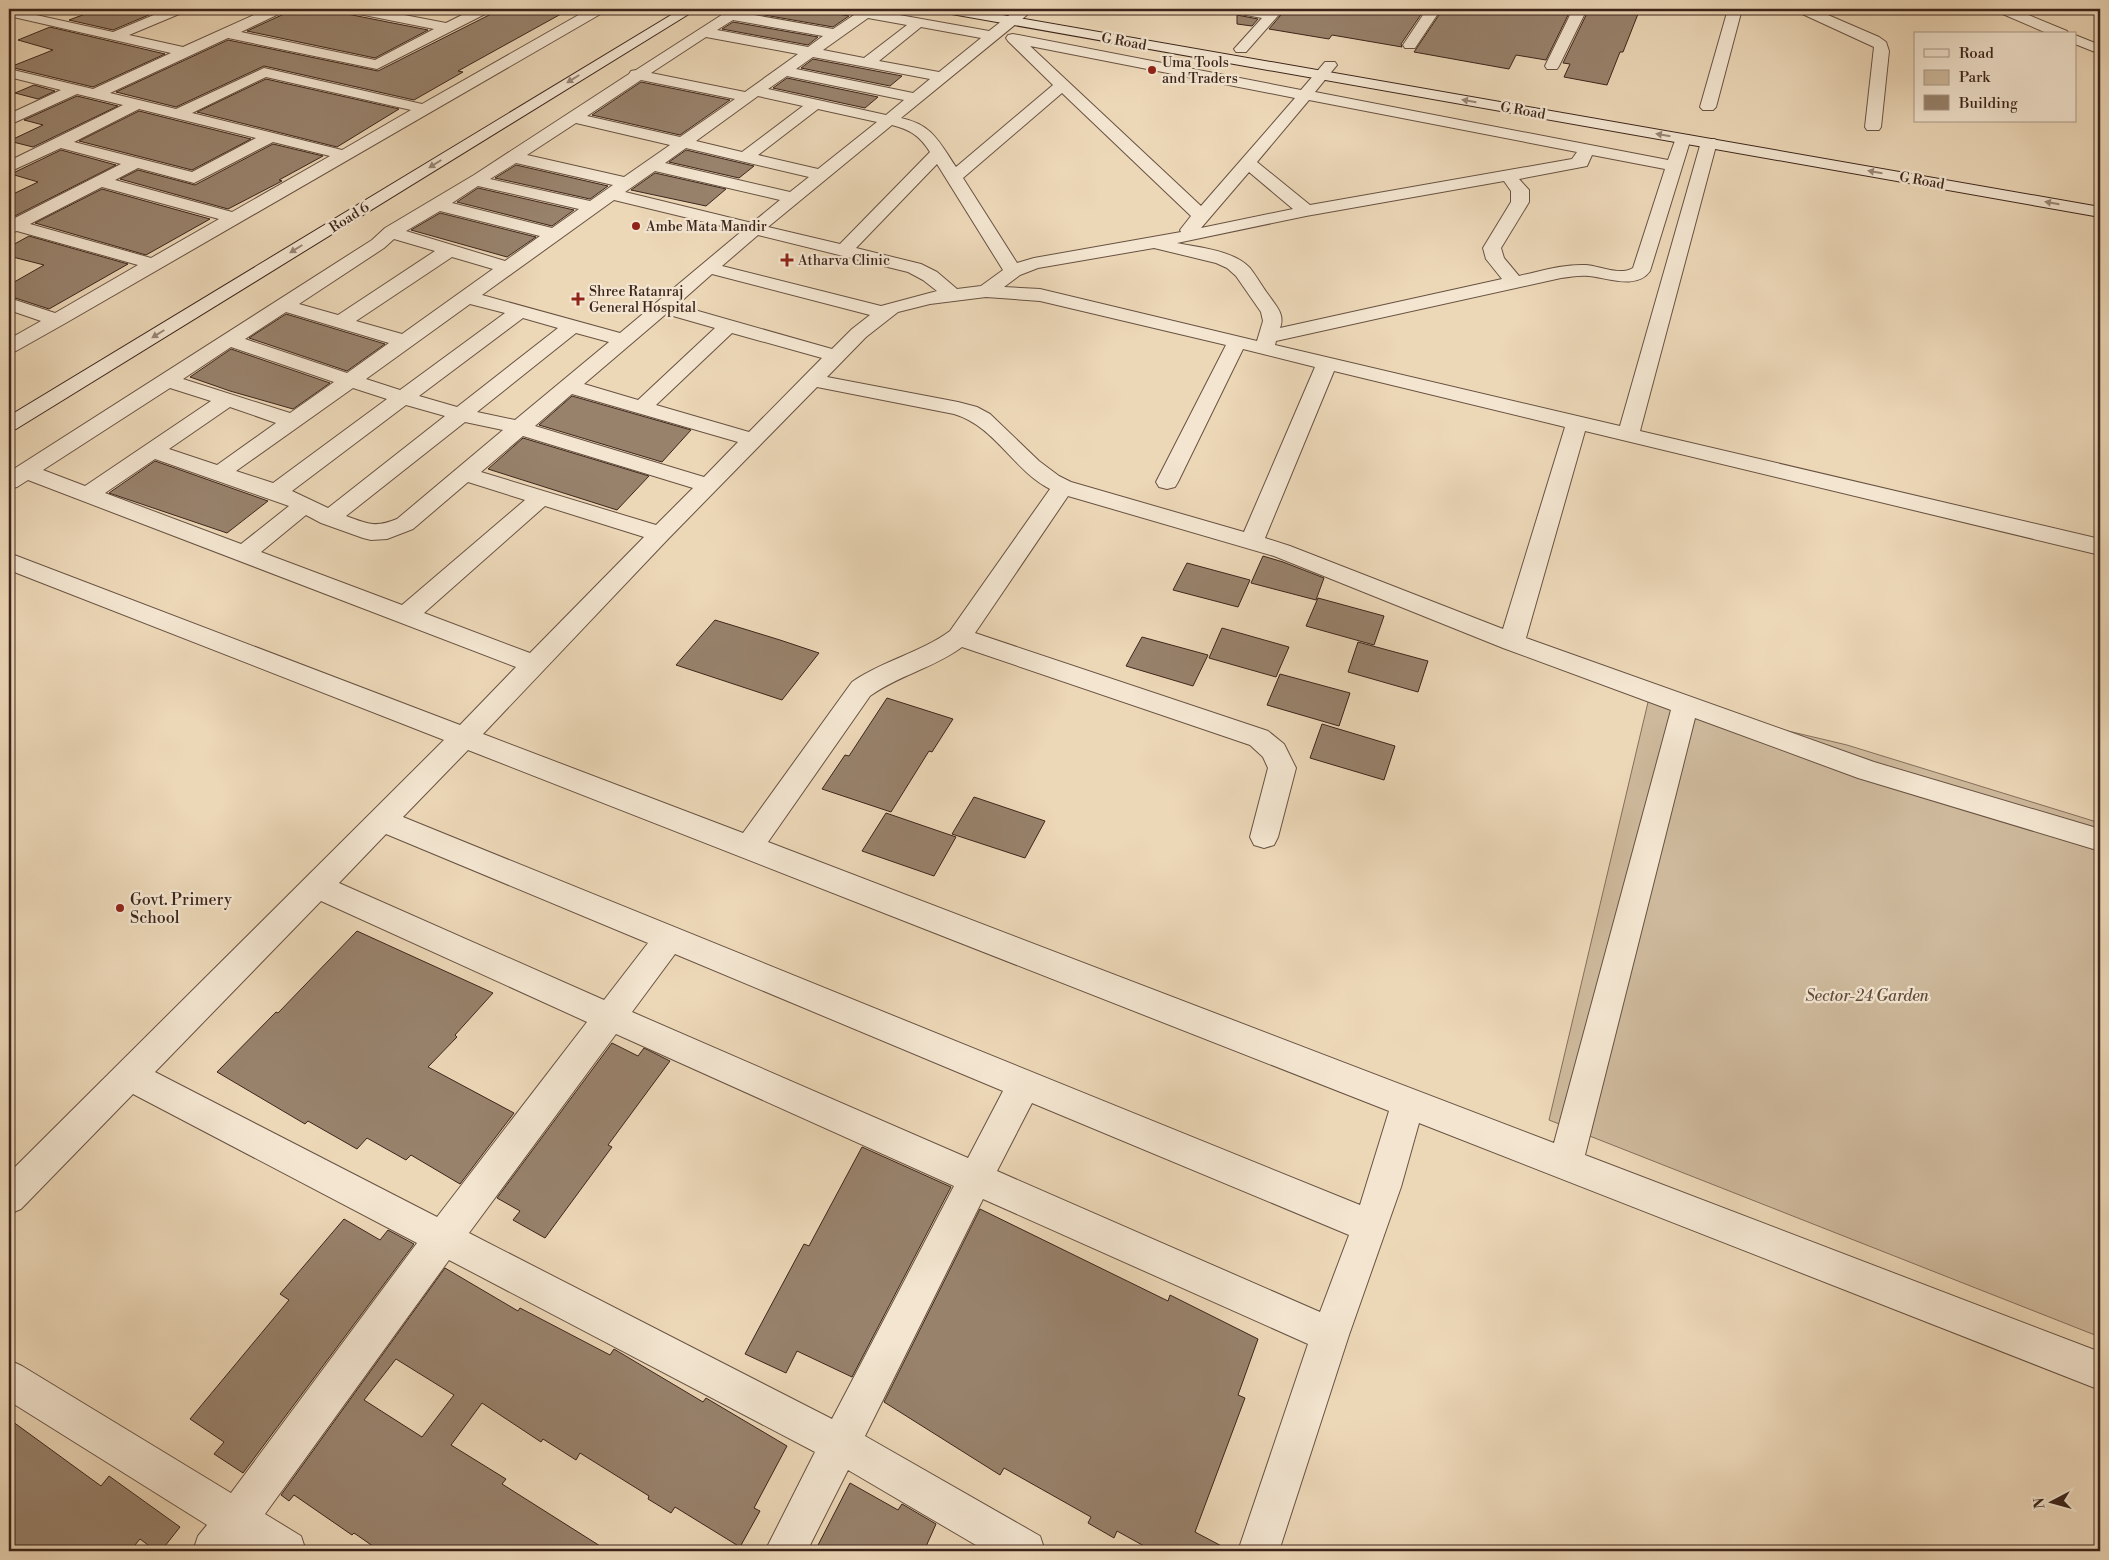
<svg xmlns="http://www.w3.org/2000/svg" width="2109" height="1560" font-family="'Libre Bodoni',serif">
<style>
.green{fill:#ceb99c;stroke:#856f5c}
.building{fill:#98826c;stroke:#3c251b;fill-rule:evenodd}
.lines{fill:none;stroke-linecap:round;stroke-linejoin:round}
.street-casing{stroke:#685242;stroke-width:2}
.secondary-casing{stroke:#3c251b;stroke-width:2}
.street{fill:#f3e5d0;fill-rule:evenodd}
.secondary{fill:#f3e5d0;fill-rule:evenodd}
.oneway{fill:#988576}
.poi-dot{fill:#8f2418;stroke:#f3e5d0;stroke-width:2}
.labels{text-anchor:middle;stroke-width:4.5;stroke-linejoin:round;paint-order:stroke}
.far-street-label{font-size:14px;fill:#3c251b;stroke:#f3e5d0}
.far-poi-label{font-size:14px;fill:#3c251b;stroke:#f3e5d0;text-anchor:start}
.poi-label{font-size:16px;fill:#3c251b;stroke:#f3e5d0;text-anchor:start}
.park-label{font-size:16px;font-style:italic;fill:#604a3b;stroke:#f3e5d0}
</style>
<rect width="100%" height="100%" fill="#ecd7b7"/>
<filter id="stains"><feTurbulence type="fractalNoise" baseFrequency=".004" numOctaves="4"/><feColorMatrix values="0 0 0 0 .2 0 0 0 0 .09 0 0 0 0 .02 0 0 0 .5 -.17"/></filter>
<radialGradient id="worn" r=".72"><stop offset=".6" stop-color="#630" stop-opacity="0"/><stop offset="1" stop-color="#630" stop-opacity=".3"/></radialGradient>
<path class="green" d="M1649,698L1847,745L2100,823V1337L1549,1120Z"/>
<path class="building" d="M99,9H163L113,30L69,20Z
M287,9H322L428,30L375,58L247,31L284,14Z
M501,9H570L458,71L463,72L414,100L264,66L176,107L116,92L228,40L378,71Z
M749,9H811L849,16L833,27L747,12Z
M1286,9H1393L1422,13L1401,44L1402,47L1332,35L1329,39L1269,29Z
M1443,9H1571L1546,60L1516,55L1509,69L1414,52Z
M1589,9H1636L1635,13L1638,14L1623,52H1620L1607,85L1564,77L1570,64L1563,63Z
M1237,15L1258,19L1252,26L1237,24Z
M733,22L818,37L808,45L722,29Z
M50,27L165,54L93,87L10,67L53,50L18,40Z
M813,59L902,76L890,86L801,68Z
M787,78L878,97L865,108L773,88Z
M266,79L399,109L337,147L197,112Z
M641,82L730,100L680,135L592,115Z
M34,85L55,91L38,99L15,93Z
M77,96L118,106L33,147L9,141L43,125L24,120Z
M139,111L251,139L192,170L79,141Z
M273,144L323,156L279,180L282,181L228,209L120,179L138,170L195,185Z
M61,150L116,165L9,219V196L38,182L11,174Z
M686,150L754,166L739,178L669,162Z
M516,165L608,186L590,199L495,178Z
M655,173L726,189L706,206L631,190Z
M478,188L574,210L552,226L457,202Z
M102,189L210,219L146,255L35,223Z
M440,213L536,237L507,257L411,230Z
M29,236L128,264L49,309L9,296V285L44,265L9,256V247Z
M286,314L385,344L347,371L249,338Z
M231,349L330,383L293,409L230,391L190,377Z
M572,396L691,430L662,462L539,425Z
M523,438L649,476L617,510L488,469Z
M155,461L268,501L227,533L109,493Z
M1263,556L1283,562L1324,578L1316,600L1251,583Z
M1187,563L1250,580L1238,607L1173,590Z
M1318,598L1384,616L1374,645L1306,626Z
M715,620L780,640L819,653L782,700L676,665Z
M1222,628L1289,647L1276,677L1209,658Z
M1142,637L1208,655L1193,686L1126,666Z
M1358,642L1428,661L1418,692L1348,672Z
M1280,674L1350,693L1339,726L1267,705Z
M887,698L953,719L932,752L929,751L891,812L822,789L845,755L849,756Z
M1322,724L1395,746L1384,780L1310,758Z
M974,797L1045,821L1025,858L952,834Z
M886,813L956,837L934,876L862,851Z
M357,931L493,993L455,1035L457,1037L428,1067L514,1113L460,1184L411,1155L406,1160L367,1138L357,1149L308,1121L305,1124L217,1072L276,1012L278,1013Z
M612,1043L638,1056L644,1048L670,1061L608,1145L612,1147L545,1238L513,1220L520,1211L497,1198Z
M862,1147L951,1187L852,1377L797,1351L786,1373L745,1354L804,1244L809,1246Z
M980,1209L1168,1301L1170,1295L1258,1339L1238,1395L1245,1398L1195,1532L1231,1551H1153L1117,1531L1114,1538L1088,1523L1091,1517L1004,1468L1000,1475L884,1402Z
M344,1219L380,1240L388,1230L414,1244L243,1473L214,1454L224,1442L190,1419L289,1300L280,1294Z
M445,1268L518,1311L520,1308L610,1355L614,1349L703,1402L706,1398L787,1446L754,1508L760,1511L740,1547L675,1507L671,1513L648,1499L649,1496L580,1453L576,1460L543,1439L541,1442L482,1403L451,1445L506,1479L502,1484L608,1551H380L354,1533L352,1535L294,1495L289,1501L281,1495ZM396,1359L454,1395L422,1437L364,1400Z
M9,1419L101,1486L109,1476L180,1527L161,1551H156L140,1539L130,1551H9Z
M850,1483L898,1510L902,1504L936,1524L924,1551H815Z"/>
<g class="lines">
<defs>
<path id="street" d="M9,9L113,32L168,9H186L184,12L129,35L183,47L267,9H285L283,12L241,32L375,60L434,29L349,12L347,9H373L446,23L474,9H491L489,12L377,69L228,38L110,93L176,109L264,68L422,104L589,9H606L604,12L64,324L16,351L9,353V339L41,321L9,310V298L55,313L138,265L17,231L9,233V221L121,164L61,148L9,172V161L123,105L77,94L9,125V114L61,90L9,77V69L93,89L171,53L9,16ZM266,77L411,110L342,150L192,113ZM139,109L256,138L192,172L74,142ZM273,142L330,156L232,212L115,180L138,168L194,183ZM102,187L219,219L151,258L30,224Z
M731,9H747L743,13L833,29L854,15L845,13L844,9H878L877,11L989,31L1017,9H1027L1029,12L1027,15L901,118C933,125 939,142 956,167L1053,85L1008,41L1006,38L1008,35L1013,34L1301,90L1325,62H1335L1337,65L1315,92L1668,160L1677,135H1689L1691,138L1650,271C1637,290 1608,278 1589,276C1580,275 1570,277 1561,278L1276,341L1275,345L1620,426L1701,142L1703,139H1715L1717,142L1640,431L2100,539V555L1585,431L1526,638L1874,762L2100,829V851L1858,778L1695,718L1585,1155L2100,1352V1390L1419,1123L1401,1187L1349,1335L1279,1551H1238L1308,1344L983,1199L865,1436L1040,1536L1045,1551H986L848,1470L807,1551H765L815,1452L449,1260L265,1514L301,1536L306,1551H249L241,1547L238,1551H193L198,1536L207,1525L9,1401V1360L22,1366L231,1493L417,1243L133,1094L21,1209L9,1214V1173L444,740L9,570V553L460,725L516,667L28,480L17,487L9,489V472L372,240L385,228L474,175L629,74L631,71L636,70ZM868,18L907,25L864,58L823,50ZM733,20L823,36L808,47L717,30ZM921,27L981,38L939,72L879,61ZM706,37L798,54L745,92L651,73ZM1030,46L1295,98L1201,206ZM813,57L930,79L913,93L796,69ZM787,76L904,100L886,115L768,89ZM641,80L735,99L680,137L587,116ZM1062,93L1191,216L1180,230L1181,232L1034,258L1017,263L963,178ZM758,96L803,106L742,152L696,141ZM1309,100L1577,152L1572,159L1310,205L1257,162ZM818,109L877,122L818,169L758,155ZM576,123L670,145L624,177L527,155ZM892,125C911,130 920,136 930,152L840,244L768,227ZM686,148L809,177L790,192L665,163ZM1592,155L1665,169L1633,268C1619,276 1600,266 1586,265C1563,264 1541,271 1519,276L1504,258L1501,248L1529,202V190L1519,179L1587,166ZM516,163L613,185L590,201L490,179ZM937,164L1003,270L981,286L957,289L937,272L921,264L856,248ZM655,171L780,200L752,223L625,192ZM1249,172L1293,209L1201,228ZM1504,181L1511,191V202L1483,248L1486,259L1502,279L1280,328C1285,315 1277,307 1270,297C1263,288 1257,277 1250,268C1233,250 1200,248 1177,243L1306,216ZM478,186L579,209L552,228L452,203ZM614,200L742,231L620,333L482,295ZM440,211L540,236L505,261L406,231ZM758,235L908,272L923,280L937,291L881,306L722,266ZM394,239L435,251L338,315L299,304L384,248ZM1154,248L1216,263L1227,268L1236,276L1261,312L1263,321L1257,341L1040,289L1004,287L1020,275L1038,268ZM452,257L493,269L402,334L356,321ZM712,274L870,315L852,329L832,349L677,305ZM986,297L1040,301L1226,345L1156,482L1159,487L1167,489L1175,487L1178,482L1243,349L1315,367L1244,532L1071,482L1059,476L1039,461L990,414L977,407L958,402L827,377L866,337L898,312L930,304ZM470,304L505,313L400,390L366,379ZM286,312L389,343L347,373L245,339ZM666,314L715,328L638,400L584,384ZM523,318L558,328L457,407L419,396ZM576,333L609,342L515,420L477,412ZM732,333L822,358L749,432L656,405ZM231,347L334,382L290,413L183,379ZM1334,371L1565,427L1503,629L1290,546L1265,538ZM817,387L954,414C995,426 1013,470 1050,489L950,631C920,653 882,661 852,682L743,833L483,734L668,539ZM170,388L211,401L85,486L43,470ZM353,388L387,399L273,483L236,471ZM572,394L738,442L704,477L535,426ZM406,405L445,416L328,508L292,491ZM230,407L276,423L217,465L169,449ZM465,422L503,430L397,519C375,528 368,524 346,516ZM523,436L693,488L656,525L481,472ZM155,459L289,506L241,544L105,493ZM468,482L525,500L402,605L261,552L306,515L321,523L363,538L371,540L387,539L413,529ZM1068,496L1274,556L1503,648L1671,710L1554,1143L768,842L870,696C899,675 934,668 962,647L1250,745L1263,757L1268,768L1250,837L1254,845L1264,848L1274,845L1278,837L1296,768L1284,744L1268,731L975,633ZM545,506L644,537L530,653L424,613ZM468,750L1389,1111L1360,1205L403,817ZM386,834L648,943L604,1000L339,883ZM321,901L587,1022L437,1217L155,1072ZM675,954L1003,1091L968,1158L632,1012ZM616,1034L954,1186L832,1419L469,1233ZM1032,1103L1349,1235L1320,1312L997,1171Z
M1228,9H1284L1246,52H1236L1234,49L1262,18L1230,12Z
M1427,9H1441L1415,48H1405L1403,45Z
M1573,9H1587L1559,66L1557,69H1547L1545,66Z
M1728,9H1742L1716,107L1713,110H1703L1700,107Z
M1796,9H1814L1879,37L1886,42L1889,51L1881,127L1879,130H1867L1865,127L1874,47L1798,12Z
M1996,9H2014L2067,31L2069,34H2049L1998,12Z
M2075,35L2100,45V54L2075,44Z"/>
<path id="secondary" d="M681,9H697L16,429L9,431V416Z
M939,9H968L2100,207V217L946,13Z"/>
</defs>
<use href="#street" class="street-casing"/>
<use href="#secondary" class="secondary-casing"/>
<use href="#street" class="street"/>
<use href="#secondary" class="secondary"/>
</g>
<defs><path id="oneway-solid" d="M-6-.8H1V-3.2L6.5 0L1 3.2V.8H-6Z" transform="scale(1.25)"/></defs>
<g class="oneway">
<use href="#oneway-solid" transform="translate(573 79) rotate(148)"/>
<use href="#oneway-solid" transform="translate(1469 101) rotate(-170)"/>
<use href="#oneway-solid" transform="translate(1663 135) rotate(-170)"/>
<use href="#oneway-solid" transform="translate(435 164) rotate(148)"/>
<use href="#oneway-solid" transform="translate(1875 172) rotate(-170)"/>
<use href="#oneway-solid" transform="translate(2052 203) rotate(-170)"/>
<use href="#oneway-solid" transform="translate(296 249) rotate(148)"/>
<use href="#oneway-solid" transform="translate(158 334) rotate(148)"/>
</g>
<g class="poi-dot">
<circle cx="1152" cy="70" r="5"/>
<circle cx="636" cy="226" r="5"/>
<path d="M784.5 252.5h5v5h5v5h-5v5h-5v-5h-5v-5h5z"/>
<path d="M575.5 291.5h5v5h5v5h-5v5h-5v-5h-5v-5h5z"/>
<circle cx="120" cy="908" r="5"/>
</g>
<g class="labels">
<g class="far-street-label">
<text transform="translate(1124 41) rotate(10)" y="5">G Road</text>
<text transform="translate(1523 110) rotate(10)" y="5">G Road</text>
<text transform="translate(1922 180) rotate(10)" y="5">G Road</text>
<text transform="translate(349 217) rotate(-32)" y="5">Road 6</text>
</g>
<g class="far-poi-label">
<text x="1162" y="67">Uma Tools<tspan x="1162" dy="16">and Traders</tspan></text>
<text x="646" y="231">Ambe Mata Mandir</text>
<text x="798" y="265">Atharva Clinic</text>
<text x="589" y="296">Shree Ratanraj<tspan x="589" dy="16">General Hospital</tspan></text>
</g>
<g class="poi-label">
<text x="130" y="905">Govt. Primery<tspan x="130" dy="18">School</tspan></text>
</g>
<g class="park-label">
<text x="1867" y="1001">Sector-24 Garden</text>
</g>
</g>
<rect width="2109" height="1560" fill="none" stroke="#ecd7b7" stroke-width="30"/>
<rect x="10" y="10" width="2089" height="1540" fill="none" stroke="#3c251b" stroke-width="2.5"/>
<rect x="15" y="15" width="2079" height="1530" fill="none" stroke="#3c251b"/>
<rect x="1914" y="32" width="162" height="90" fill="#f3e5d0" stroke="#aa9888"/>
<rect x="1924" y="49" width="25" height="8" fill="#f3e5d0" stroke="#aa9888"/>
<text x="1959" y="58" font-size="15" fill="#3c251b">Road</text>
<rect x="1924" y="70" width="25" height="15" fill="#ceb99c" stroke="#aa9888"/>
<text x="1959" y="82" font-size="15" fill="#3c251b">Park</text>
<rect x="1924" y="95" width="25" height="15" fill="#98826c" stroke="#aa9888"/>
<text x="1959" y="108" font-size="15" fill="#3c251b">Building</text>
<g transform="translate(2052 1502) rotate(264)" stroke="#f3e5d0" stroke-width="4" paint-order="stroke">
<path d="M0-4L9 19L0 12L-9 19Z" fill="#3c251b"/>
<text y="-8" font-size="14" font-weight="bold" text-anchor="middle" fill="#3c251b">N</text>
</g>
<rect width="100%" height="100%" filter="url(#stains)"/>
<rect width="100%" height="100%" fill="url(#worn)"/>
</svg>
